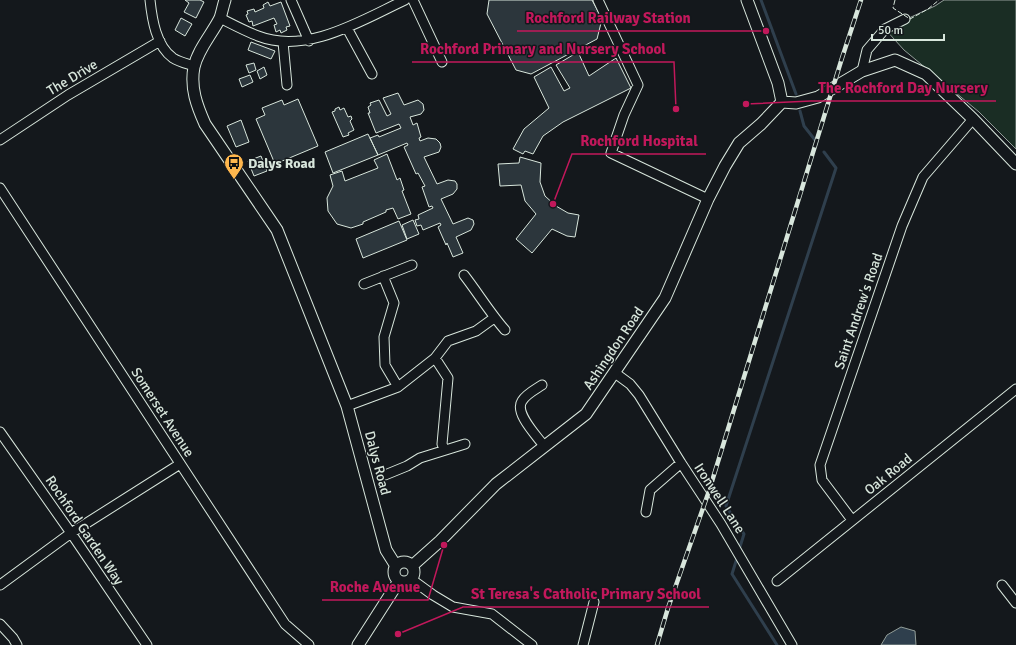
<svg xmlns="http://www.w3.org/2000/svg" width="1016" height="645" font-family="Signika,sans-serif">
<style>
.green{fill:#1a2d24;stroke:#939e99}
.water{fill:#2f3f4d;stroke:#939e99}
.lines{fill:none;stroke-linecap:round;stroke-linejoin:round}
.stream{stroke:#2f3f4d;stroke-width:3}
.building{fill:#2c363c;stroke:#d8e6dc}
.minor-casing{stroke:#d8e6dc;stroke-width:11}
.tertiary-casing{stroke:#d8e6dc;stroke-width:13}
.minor{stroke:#14181c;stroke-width:9}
.tertiary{stroke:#14181c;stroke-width:11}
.rail-casing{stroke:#d8e6dc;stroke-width:4.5}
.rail{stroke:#14181c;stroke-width:3;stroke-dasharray:9;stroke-linecap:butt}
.fence{stroke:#d8e6dc;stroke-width:1;stroke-dasharray:5 2;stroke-linecap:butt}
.labels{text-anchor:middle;stroke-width:3;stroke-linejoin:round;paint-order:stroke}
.street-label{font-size:14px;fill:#d8e6dc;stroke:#14181c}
.poi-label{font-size:14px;font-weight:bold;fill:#d8e6dc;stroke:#14181c;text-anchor:start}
.leader{fill:none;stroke:#c2185b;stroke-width:1.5}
.callout-dot{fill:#c2185b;stroke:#14181c;stroke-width:1.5}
.callout-label{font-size:15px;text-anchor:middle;font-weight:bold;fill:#c2185b;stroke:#14181c;stroke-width:3;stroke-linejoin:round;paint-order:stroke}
</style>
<rect width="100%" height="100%" fill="#14181c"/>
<path class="green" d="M944,0H1016V149L979,112L904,50L885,29L935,6Z"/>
<path class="water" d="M901,627L915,631L916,645H881L887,635Z"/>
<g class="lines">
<path class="stream" d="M761,0L796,94
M800,111L804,126L815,140
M739,550L744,534L726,506L836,168L824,152
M737,558L732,574L777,645"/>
</g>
<path class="building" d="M185,0H200L204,2L196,18L184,12L189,3Z
M489,0H592L602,19L597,39L531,74L516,70L487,14Z
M268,2L270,6L281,2L290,26L286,27L287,30L281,33L280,30L276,32L274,25L277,24L274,18L253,26L252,21L249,22L246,15L248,14L247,11L254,9L255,12L264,8L263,5Z
M181,18L192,24L185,36L175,30Z
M251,42L275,51L271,59L248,50Z
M578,52L589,76L616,58L631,88L563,122L543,136L533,154L525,151L523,154L513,149L524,129L549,108L534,77L551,67L564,91L570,88L556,65Z
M254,63L256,70L249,73L246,65Z
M264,67L267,75L260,79L257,71Z
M250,75L253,82L242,87L239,79Z
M398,93L404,105L418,100L423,104L424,110L421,114L410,117L413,125L417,123L421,137L419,138L420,141L428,138L436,139L440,143L441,147L439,152L424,157L437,184L448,180L455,181L457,184V189L453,194L441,199L453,224L468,218L473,220L474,224L471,230L456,237L463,253L453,257L447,243L446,245L438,227L441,225L440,223L423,230L421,225L417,226L415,220L419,219L418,215L433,208L432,206L429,207L422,187L425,186L418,173L416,174L404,147L408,145L407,143L378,155L370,138L378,135L379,137L401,128L399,124L376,133L368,113H370L368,107L371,105L370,103L379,100L387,116L391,114L383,98Z
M298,99L318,146L275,164L256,119L265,115L262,108L282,100L284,105Z
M339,107L340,110L344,108L348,117L351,116L352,119L350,121L354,130L348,133L349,135L343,137L332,112L335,111V109Z
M241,120L249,142L236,147L227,126Z
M368,134L378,155L333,173L325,152Z
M387,154L397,180L400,178L404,190L402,191L411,214L398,219L393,208L386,210V212L363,222V224L351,228L337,224L328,211L327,198L333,186L330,175L342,171L345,181L378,168L374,160Z
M261,156L267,171L254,176L248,161Z
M520,157L541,163L540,182L545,196L556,206L568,213L579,215L575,237L567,236L552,229L532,253L516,239L536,214L525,201L521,185L500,186L498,164L519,163Z
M413,220L419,234L407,239L402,225Z
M399,221L407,240L363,258L356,239Z"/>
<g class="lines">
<defs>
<path id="minor" d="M150,0C152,19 156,46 173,58C179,62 188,64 194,66
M291,0L309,41
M413,0L442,62
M598,0L638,85L624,115L611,153L708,199
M220,18C232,24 245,31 258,36C307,55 362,20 405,0
M347,28L372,74
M283,42L287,85
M862,71L867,50L885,29L905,19
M0,140L68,95L160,41
M0,188L285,624L309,645
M464,275C478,293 490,313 505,330
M383,276L394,303L384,337L385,365L398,387
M364,284L412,265
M435,358L448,378L442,444L444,449
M615,373L630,384L639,395L681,463L721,524L792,645
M542,385C536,389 526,394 522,401C514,413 537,436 544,446
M347,406L398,387L435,358L448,341L476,331L494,318
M0,432L71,533L147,645
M385,475L407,466L420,458L465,444
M646,512L650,490L681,463
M852,520L822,480L820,465L902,226L923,177L973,119
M411,579L433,595L453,607L492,614L532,645
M777,581L1016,389
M0,585L71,533L180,464
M1002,585L1016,603
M0,624L13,638L17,645
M583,645L594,602"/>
<path id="tertiary" d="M225,0C223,6 222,12 220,18C212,34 198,49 194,67C190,88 197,106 205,124L277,230L347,406L386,550L396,566
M747,0L778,83L782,102
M782,102L796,103L818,97L862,71L895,60L926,74L973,119L1016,164
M394 572a10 10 0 1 1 20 0a10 10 0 1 1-20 0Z
M412,566L440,541L496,484L586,414L665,298L708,199L725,166L739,143L761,124L782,102
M358,645L399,581"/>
</defs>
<use href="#minor" class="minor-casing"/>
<use href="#tertiary" class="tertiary-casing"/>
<use href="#minor" class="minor"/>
<use href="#tertiary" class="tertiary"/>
<defs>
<path id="rail" d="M657,645L668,608L709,491L842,58L861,0"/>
</defs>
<use href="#rail" class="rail-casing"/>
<use href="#rail" class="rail"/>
<path class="fence" d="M895,0L893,8L910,19L928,9L939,0"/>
</g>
<defs>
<symbol id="bus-pin" viewBox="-11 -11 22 30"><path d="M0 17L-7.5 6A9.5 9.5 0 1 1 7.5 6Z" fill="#ffb74d" stroke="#14181c"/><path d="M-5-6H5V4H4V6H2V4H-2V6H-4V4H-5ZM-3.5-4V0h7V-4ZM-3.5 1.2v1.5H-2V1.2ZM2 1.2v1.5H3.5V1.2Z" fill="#111"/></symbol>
</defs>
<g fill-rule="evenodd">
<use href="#bus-pin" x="223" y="152" width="22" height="30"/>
</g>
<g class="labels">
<g class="street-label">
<text transform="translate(72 77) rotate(-31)" y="5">The Drive</text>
<text transform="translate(858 311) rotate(-71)" y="5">Saint Andrew's Road</text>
<text transform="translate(613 348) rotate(-56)" y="5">Ashingdon Road</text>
<text transform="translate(163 412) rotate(57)" y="5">Somerset Avenue</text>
<text transform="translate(378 463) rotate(75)" y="5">Dalys Road</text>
<text transform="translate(888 474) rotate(-39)" y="5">Oak Road</text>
<text transform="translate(720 498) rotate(57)" y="5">Ironwell Lane</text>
<text transform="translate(85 530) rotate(56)" y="5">Rochford Garden Way</text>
</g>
<g class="poi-label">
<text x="248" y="168">Dalys Road</text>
</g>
</g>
<path class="leader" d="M766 31L699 31H517M676 109L674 62H412M746 104L811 101H996M553 204L572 154H706M444 545L428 600H322M398 634L463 607H709"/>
<g class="callout-dot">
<circle cx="766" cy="31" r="4"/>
<circle cx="676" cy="109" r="4"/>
<circle cx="746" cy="104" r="4"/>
<circle cx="553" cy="204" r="4"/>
<circle cx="444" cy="545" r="4"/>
<circle cx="398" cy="634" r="4"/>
</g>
<g class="callout-label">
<text x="608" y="23">Rochford Railway Station</text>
<text x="543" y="54">Rochford Primary and Nursery School</text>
<text x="903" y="93">The Rochford Day Nursery</text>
<text x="639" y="146">Rochford Hospital</text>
<text x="375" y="592">Roche Avenue</text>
<text x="586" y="599">St Teresa's Catholic Primary School</text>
</g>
<path d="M872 34v6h72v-6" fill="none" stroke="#d8e6dc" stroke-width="2"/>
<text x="878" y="34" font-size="12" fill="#d8e6dc" stroke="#14181c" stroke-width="3" paint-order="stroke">50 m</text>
</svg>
